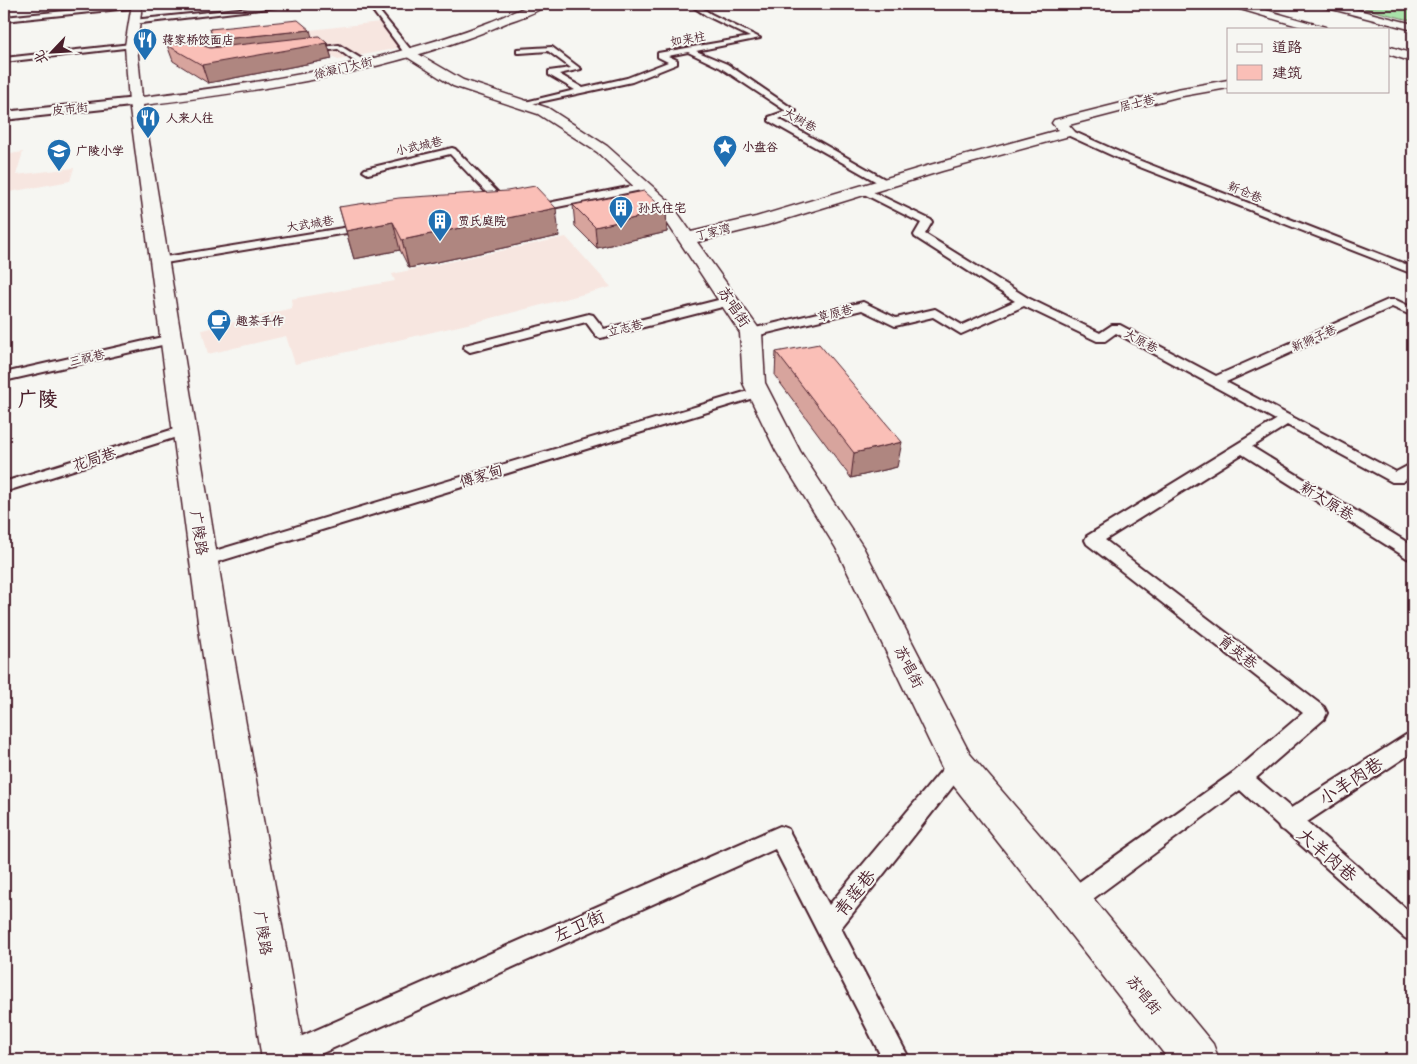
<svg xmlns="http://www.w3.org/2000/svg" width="1417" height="1064" font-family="'Playpen Sans','LXGW WenKai TC',sans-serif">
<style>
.built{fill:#f7e6e0}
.green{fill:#a8e3a9;stroke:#79816a}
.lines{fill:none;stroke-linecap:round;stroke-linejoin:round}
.service-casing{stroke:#4a1f2b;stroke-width:4}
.pedestrian-casing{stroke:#4a1f2b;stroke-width:4}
.minor-casing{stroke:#4a1f2b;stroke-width:3}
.tertiary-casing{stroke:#4a1f2b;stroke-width:3}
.secondary-casing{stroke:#4a1f2b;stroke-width:3}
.service{fill:#f6f6f2;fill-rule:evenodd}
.pedestrian{fill:#f6f6f2;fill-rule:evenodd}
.minor{fill:#f6f6f2;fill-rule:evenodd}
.tertiary{fill:#f6f6f2;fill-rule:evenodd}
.secondary{fill:#f6f6f2;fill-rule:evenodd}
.wall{fill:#d7a49d;stroke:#4a1f2b}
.shaded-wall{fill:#af8680;stroke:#4a1f2b}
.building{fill:#fabfb7;stroke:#4a1f2b}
.labels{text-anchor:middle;stroke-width:4;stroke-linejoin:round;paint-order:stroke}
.far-street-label{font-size:12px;fill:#4a1f2b;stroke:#f6f6f2}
.far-poi-label{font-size:12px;font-weight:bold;fill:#4a1f2b;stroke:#f6f6f2;text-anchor:start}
.street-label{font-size:15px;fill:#4a1f2b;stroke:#f6f6f2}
.near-street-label{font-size:18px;fill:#4a1f2b;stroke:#f6f6f2}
.district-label{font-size:20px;font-weight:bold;fill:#4a1f2b;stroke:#f6f6f2}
</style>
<rect width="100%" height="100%" fill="#f6f6f2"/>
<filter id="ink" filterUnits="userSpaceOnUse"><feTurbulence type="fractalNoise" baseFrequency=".02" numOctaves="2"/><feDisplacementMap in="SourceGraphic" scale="10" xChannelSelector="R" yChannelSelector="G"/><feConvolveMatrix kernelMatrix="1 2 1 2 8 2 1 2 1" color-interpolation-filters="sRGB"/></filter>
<g filter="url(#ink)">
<path class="built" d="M380,22L403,47L338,60L323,49L209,63L207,42Z
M23,152L16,175L74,168L70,181L4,193V155Z
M566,237L611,287L480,321L295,364L286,336L208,354L202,330L292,308L291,299L395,281L392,274Z"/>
<path class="green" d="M1392,4L1413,9V21L1364,8Z"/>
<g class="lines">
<defs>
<path id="service" d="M137,4L140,6L139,7L4,21V17Z
M285,4H303L133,24L130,22L133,20Z
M385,4L393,5L380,12L411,50V54H405L373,11Z
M689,4H696L711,14L760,38L696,51L727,64L796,111L779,119L890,182V186H884L769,121V117L786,111L721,68L688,52L668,56L677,60V64L632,82L521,106L517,104L575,90L549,75V71L571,68L548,51L520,53H517V49L552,47L581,69L559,74L583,88L627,78L668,62L658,57V53L750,37L707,16Z
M131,44L133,45V47L4,62V58Z
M339,45L365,61V65H359L338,49L307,53L303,51L307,49Z
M1068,129L1128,156L1413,267V274L1122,160L1065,134V130Z
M452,148L455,149L510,205V209H502L450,154L368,174L363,171L365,169Z
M643,184L648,187L646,189L533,212L528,209L533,206Z
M865,188L931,220L932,222L925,234L1028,298L1100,333L1112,325H1120L1216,376L1388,300H1396L1413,308V316L1392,307L1226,382L1396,472L1413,463V475L1402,482H1392L1287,425L1252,447L1413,546V560L1407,558L1242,454L1105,540L1324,707L1327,713L1324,719L1256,778L1291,808L1406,735L1413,733V752L1307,822L1413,915V942L1405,938L1285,831L1280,829L1278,825L1240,790L1078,910L1070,913L1062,910L1058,902L1062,894L1234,772L1303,713L1087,544L1085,540L1087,536L1276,420L1116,333L1105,341H1097L1024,306L961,334L933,317L895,326L862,310L751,337L747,336L745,333L747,330L863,302L896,318L935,309L962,325L1015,301L915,237L914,235L921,223L862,193V189Z
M367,224L371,225L372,227L371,229L159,264L153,261L159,258Z
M730,297L734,298L736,301L734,304L601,338L597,337L586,322L470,352L464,348L465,345L589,314L593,315L604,329Z
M171,335L177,339L175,342L4,381V373Z
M758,388L763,389L765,392L763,395L204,566L198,564L196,560L198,556Z
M184,426L189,427L191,430L189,433L4,492V482Z
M958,756L965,759L968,765L965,771L841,928L910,1060H883L775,849L307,1060H272L271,1057L275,1048L780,826L788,829L829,905L951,759Z"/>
<path id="pedestrian" d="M136,98L140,99L142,102L140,105L4,120V112Z"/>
<path id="minor" d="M1229,4H1245L1325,27L1326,29H1308L1230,6Z
M1388,46L1413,54V62L1388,54Z
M408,48L463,80L548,108L607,146L670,202L691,232L756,217L930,165L1058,130L1052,123L1054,120L1177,89L1228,80V88L1177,97L1069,125L1075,132L1073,135L942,171L767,225L697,242L762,333L765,383L800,451L863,547L970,754L1069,869L1213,1044L1219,1060H1169L946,776L836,548L776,451L743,383L740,333L658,209L597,152L538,114L453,86L404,55L402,52Z"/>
<path id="tertiary" d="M132,4H142L137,46L142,97C226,87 311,76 393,53C426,44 459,34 490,22C509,15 527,3 547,4C538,13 518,18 506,23C393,72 265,90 143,105L229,629L306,1060H262L199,629L129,102L125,46Z"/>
<path id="secondary" d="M1319,4H1335L1413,24V30L1320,6Z"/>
</defs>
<use href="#service" class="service-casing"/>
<use href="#pedestrian" class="pedestrian-casing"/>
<use href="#minor" class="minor-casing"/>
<use href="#tertiary" class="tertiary-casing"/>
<use href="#secondary" class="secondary-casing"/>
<use href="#service" class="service"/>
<use href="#pedestrian" class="pedestrian"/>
<use href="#minor" class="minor"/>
<use href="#tertiary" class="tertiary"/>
<use href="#secondary" class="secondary"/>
</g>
<path class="wall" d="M210,29L312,37L327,43L332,59L208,83L173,61L167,45L204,46L210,48L216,47Z
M573,205L666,211L667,232L597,248L575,226Z
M339,207L559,236L409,268L400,250L354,259Z
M776,352L897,467L851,478L775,376Z"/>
<path class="shaded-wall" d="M310,30L314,45L327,43L332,59L208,83L202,65L219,56L214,40Z
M556,208L559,236L409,268L402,240Z
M666,211L667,232L597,248L595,227Z
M393,222L400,250L354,259L346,231Z
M902,442L897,467L851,478L854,453Z"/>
<path class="building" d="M298,20L310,30L214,40L210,29Z
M319,36L327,43L202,65L167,45L203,41L204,46L210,48Z
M535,186L556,208L402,240L393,222L346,231L339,207L399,198L507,191Z
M644,191L666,211L595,227L573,205Z
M819,344L902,442L854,453L776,352Z"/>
</g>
<defs>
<symbol id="restaurant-pin" viewBox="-11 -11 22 30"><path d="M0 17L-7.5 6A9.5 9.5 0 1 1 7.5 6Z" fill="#1f6fb2" stroke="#f6f6f2"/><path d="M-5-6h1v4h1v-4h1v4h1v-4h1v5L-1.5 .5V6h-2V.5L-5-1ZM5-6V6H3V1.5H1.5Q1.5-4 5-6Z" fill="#fff"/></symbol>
<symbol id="sight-pin" viewBox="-11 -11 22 30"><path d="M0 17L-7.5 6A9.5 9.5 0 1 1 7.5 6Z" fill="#1f6fb2" stroke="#f6f6f2"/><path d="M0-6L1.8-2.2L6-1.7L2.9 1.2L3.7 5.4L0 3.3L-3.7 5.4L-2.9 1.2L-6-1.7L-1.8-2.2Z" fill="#fff"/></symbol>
<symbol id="school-pin" viewBox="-11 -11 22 30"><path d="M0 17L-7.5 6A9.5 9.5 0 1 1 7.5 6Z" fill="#1f6fb2" stroke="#f6f6f2"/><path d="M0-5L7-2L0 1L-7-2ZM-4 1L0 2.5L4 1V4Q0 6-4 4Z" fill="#fff"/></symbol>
<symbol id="building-pin" viewBox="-11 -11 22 30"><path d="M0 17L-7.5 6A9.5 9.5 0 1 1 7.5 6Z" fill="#1f6fb2" stroke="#f6f6f2"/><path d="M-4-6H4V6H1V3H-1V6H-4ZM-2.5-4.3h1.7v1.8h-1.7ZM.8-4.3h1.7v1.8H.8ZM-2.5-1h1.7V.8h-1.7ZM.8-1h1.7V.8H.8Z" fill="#fff"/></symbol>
<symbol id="cafe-pin" viewBox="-11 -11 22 30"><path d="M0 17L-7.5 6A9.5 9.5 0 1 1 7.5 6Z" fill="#1f6fb2" stroke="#f6f6f2"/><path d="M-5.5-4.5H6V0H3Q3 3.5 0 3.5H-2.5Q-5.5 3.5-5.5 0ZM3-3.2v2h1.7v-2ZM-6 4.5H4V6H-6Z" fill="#fff"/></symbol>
</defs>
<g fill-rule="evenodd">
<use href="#restaurant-pin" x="131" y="26" width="28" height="38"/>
<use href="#restaurant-pin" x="134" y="104" width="28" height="38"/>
<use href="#sight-pin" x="711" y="133" width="28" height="38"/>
<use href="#school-pin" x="45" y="137" width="28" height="38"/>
<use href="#building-pin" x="607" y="194" width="28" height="38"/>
<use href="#building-pin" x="426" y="207" width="28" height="38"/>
<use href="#cafe-pin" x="205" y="307" width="28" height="38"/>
</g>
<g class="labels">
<g class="far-street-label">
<text transform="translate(688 39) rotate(-10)" y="4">如来柱</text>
<text transform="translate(343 68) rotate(-13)" y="4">徐凝门大街</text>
<text transform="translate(1137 103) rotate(-14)" y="4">居士巷</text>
<text transform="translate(70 109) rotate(-6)" y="4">皮市街</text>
<text transform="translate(800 120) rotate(29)" y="4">大树巷</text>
<text transform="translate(419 146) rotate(-13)" y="4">小武城巷</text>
<text transform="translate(1245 192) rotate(23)" y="4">新仓巷</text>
<text transform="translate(310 224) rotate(-9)" y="4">大武城巷</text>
<text transform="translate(713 232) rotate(-13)" y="4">丁家湾</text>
<text transform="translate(835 313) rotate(-14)" y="4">草原巷</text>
<text transform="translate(625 328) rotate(-14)" y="4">立志巷</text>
<text transform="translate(1314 338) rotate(-24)" y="4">新狮子巷</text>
<text transform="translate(1141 341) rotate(28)" y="4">大原巷</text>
<text transform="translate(87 358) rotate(-13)" y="4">三祝巷</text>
</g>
<g class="far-poi-label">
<text x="162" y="44">蒋家桥饺面店</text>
<text x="166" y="122">人来人往</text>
<text x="742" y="151">小盘谷</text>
<text x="76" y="155">广陵小学</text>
<text x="638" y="212">孙氏住宅</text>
<text x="458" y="225">贾氏庭院</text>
<text x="236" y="325">趣茶手作</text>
</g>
<g class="street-label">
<text transform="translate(734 307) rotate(56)" y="5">苏唱街</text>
<text transform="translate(94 459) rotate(-18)" y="5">花局巷</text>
<text transform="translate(481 476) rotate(-17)" y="5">傅家甸</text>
<text transform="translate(1327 501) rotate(32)" y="5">新大原巷</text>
<text transform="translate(199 533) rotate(81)" y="5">广陵路</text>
<text transform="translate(1238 652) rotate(38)" y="5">育英巷</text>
<text transform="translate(909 667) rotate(63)" y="5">苏唱街</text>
<text transform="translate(263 933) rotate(81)" y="5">广陵路</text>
<text transform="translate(1144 995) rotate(51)" y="5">苏唱街</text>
</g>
<g class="near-street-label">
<text transform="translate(1351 781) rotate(-33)" y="6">小羊肉巷</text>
<text transform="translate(1327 855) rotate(41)" y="6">大羊肉巷</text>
<text transform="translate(855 893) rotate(-51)" y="6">青莲巷</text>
<text transform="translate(579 926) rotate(-24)" y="6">左卫街</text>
</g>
<g class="district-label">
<text x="38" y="406">广陵</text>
</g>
</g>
<rect width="1417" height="1064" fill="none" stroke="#f6f6f2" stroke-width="20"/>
<rect x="10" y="10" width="1397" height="1044" fill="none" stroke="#4a1f2b" stroke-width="2" filter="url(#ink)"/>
<rect x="1227" y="28" width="162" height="65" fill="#f6f6f2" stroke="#b1a0a2"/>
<rect x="1237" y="44" width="25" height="8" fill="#f6f6f2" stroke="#b1a0a2"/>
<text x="1272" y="52" font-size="15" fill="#4a1f2b">道路</text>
<rect x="1237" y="65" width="25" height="15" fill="#fabfb7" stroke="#b1a0a2"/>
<text x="1272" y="78" font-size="15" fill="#4a1f2b">建筑</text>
<g transform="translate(52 52) rotate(245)" stroke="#f6f6f2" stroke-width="4" paint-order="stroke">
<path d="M0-4L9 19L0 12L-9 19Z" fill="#4a1f2b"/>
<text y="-8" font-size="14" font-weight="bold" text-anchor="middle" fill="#4a1f2b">北</text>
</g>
</svg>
